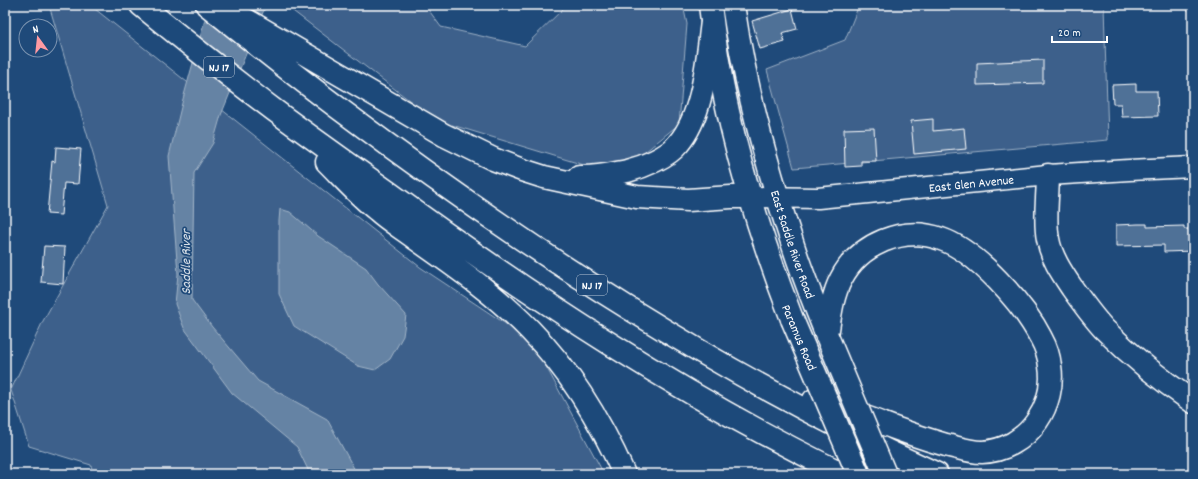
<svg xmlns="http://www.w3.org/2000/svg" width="1198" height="479" font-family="Dekko,sans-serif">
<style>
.green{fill:#3c618b;stroke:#9eb0c5}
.water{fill:#6583a4;stroke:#a3b5c8}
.building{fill:#507197;stroke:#fff}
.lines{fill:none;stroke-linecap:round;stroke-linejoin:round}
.minor-casing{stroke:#fff;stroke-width:23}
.major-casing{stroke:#fff;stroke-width:25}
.highway-casing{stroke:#fff;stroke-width:25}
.minor{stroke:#1f4a7a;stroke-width:20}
.major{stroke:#1f4a7a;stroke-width:22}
.highway{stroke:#1f4a7a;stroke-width:22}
.major-bridge-casing{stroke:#fff;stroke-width:25;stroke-linecap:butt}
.major-bridge{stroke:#1f4a7a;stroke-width:22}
.labels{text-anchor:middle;stroke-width:3.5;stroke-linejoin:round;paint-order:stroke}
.shield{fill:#1f4a7a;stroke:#bcc9d7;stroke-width:1}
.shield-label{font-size:12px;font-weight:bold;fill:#fff}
.street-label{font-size:13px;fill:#fff;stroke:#1f4a7a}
.water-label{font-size:14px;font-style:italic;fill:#d8e0e8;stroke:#1f4a7a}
</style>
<rect width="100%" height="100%" fill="#1f4a7a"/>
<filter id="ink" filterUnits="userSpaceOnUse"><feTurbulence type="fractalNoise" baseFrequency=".025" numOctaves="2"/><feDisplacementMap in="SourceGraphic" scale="8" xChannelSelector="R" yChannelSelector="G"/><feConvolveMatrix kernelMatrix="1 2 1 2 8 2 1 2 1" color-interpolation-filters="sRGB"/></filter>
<g filter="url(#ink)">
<path class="green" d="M49,5H90L420,267L536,344L542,359L604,474H93L91,465L29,446L11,390L43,321L108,205Z
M285,5H425L441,27L525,46L567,5H683L687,24L679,124L617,175L452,125L456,136Z
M859,5H1104L1108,140L794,168L767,70L845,40Z"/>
<path class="water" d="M209,5H266L221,115L213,143L194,173L192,300L212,327L258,381L327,419L357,474H310L297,447L232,393L184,328L175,304L178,274L169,156L183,99Z
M280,209L290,212L318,236L366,268L378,284L406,315L403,336L390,359L375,370L358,366L294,326L279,294V221Z"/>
<path class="building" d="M792,9L797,29L782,33L785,42L760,49L752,21Z
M1043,60V83L977,85V63Z
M1136,84V91H1157L1158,116L1122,117L1121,104H1113L1112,85Z
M933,119V131L964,128L966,149L914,154L911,121Z
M874,128L876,161H861V166L845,167L844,129Z
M56,147L81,149L78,184L64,183L61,215L47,214L52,161L55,162Z
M1138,224H1147V227L1184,226V229H1193V251L1164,252V245L1116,246V225Z
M44,246L65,247L63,284L41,282Z"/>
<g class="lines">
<defs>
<g id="minor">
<path id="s1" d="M750,197L818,198L1048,175L1129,170L1193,167"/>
</g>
<g id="major">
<path d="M710,5C722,112 753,218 792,319"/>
<path id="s2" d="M733,5C745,86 766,164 792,242C802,274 815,305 827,336"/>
</g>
<path id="highway" d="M141,5C185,41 229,76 274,110C312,138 350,165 388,192C532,297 682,396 843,474
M207,5C251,40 295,76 341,110C528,250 724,378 937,474
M236,14L444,135L493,159L522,170L544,177L637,197L688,200L731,197H750
M327,162C343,178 359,196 377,210C389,221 403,229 416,239C456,267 496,295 530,330C570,371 601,422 624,474
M1048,175C1048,194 1044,221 1048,239C1051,257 1062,273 1072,288C1082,302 1092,316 1104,329C1131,356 1161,380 1193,402
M579,177C595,178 611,174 627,171C643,167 668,157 678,144C704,114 707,59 712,22
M814,400C834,407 855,413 876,421C899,430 922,438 946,445C958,448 970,452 982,452C1004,451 1024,440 1037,421C1048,405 1053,385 1050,366C1049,356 1046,347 1041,338C1024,305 977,251 941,239C903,225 859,244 841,279C832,296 830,317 827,336"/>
</defs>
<use href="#minor" class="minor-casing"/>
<use href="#major" class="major-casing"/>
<use href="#highway" class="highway-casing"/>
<use href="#minor" class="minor"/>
<use href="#major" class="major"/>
<use href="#highway" class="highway"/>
<defs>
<path id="major-bridge" d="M792,319L858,474
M827,336L885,474"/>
</defs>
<use href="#major-bridge" class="major-bridge-casing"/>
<use href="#major-bridge" class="major-bridge"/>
</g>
</g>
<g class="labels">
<g class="shield">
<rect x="204" y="57" width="30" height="20" rx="3"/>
<rect x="577" y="275" width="30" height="20" rx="3"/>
</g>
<g class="shield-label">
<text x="219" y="71">NJ 17</text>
<text x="592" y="289">NJ 17</text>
</g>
<g class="street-label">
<text dy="5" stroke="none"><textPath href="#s1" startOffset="222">East Glen Avenue</textPath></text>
<text dy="5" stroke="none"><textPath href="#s2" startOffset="247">East Saddle River Road</textPath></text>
<text transform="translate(800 337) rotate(67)" y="5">Paramus Road</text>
</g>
<g class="water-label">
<text transform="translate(185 262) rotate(-90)" y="5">Saddle River</text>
</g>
</g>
<rect width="1198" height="479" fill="none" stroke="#1f4a7a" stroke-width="20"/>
<rect x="10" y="10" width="1178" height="459" fill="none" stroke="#fff" stroke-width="1.5" filter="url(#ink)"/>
<g transform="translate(38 38) rotate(345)"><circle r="19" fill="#1f4a7a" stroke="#7992af"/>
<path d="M0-3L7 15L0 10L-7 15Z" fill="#ff9aa2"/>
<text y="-6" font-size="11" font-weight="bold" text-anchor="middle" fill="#ffffff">N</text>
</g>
<path d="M1052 36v6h55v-6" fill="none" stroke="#ffffff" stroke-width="2"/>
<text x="1058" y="36" font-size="12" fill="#ffffff" stroke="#1f4a7a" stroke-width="3" paint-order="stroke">20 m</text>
</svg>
